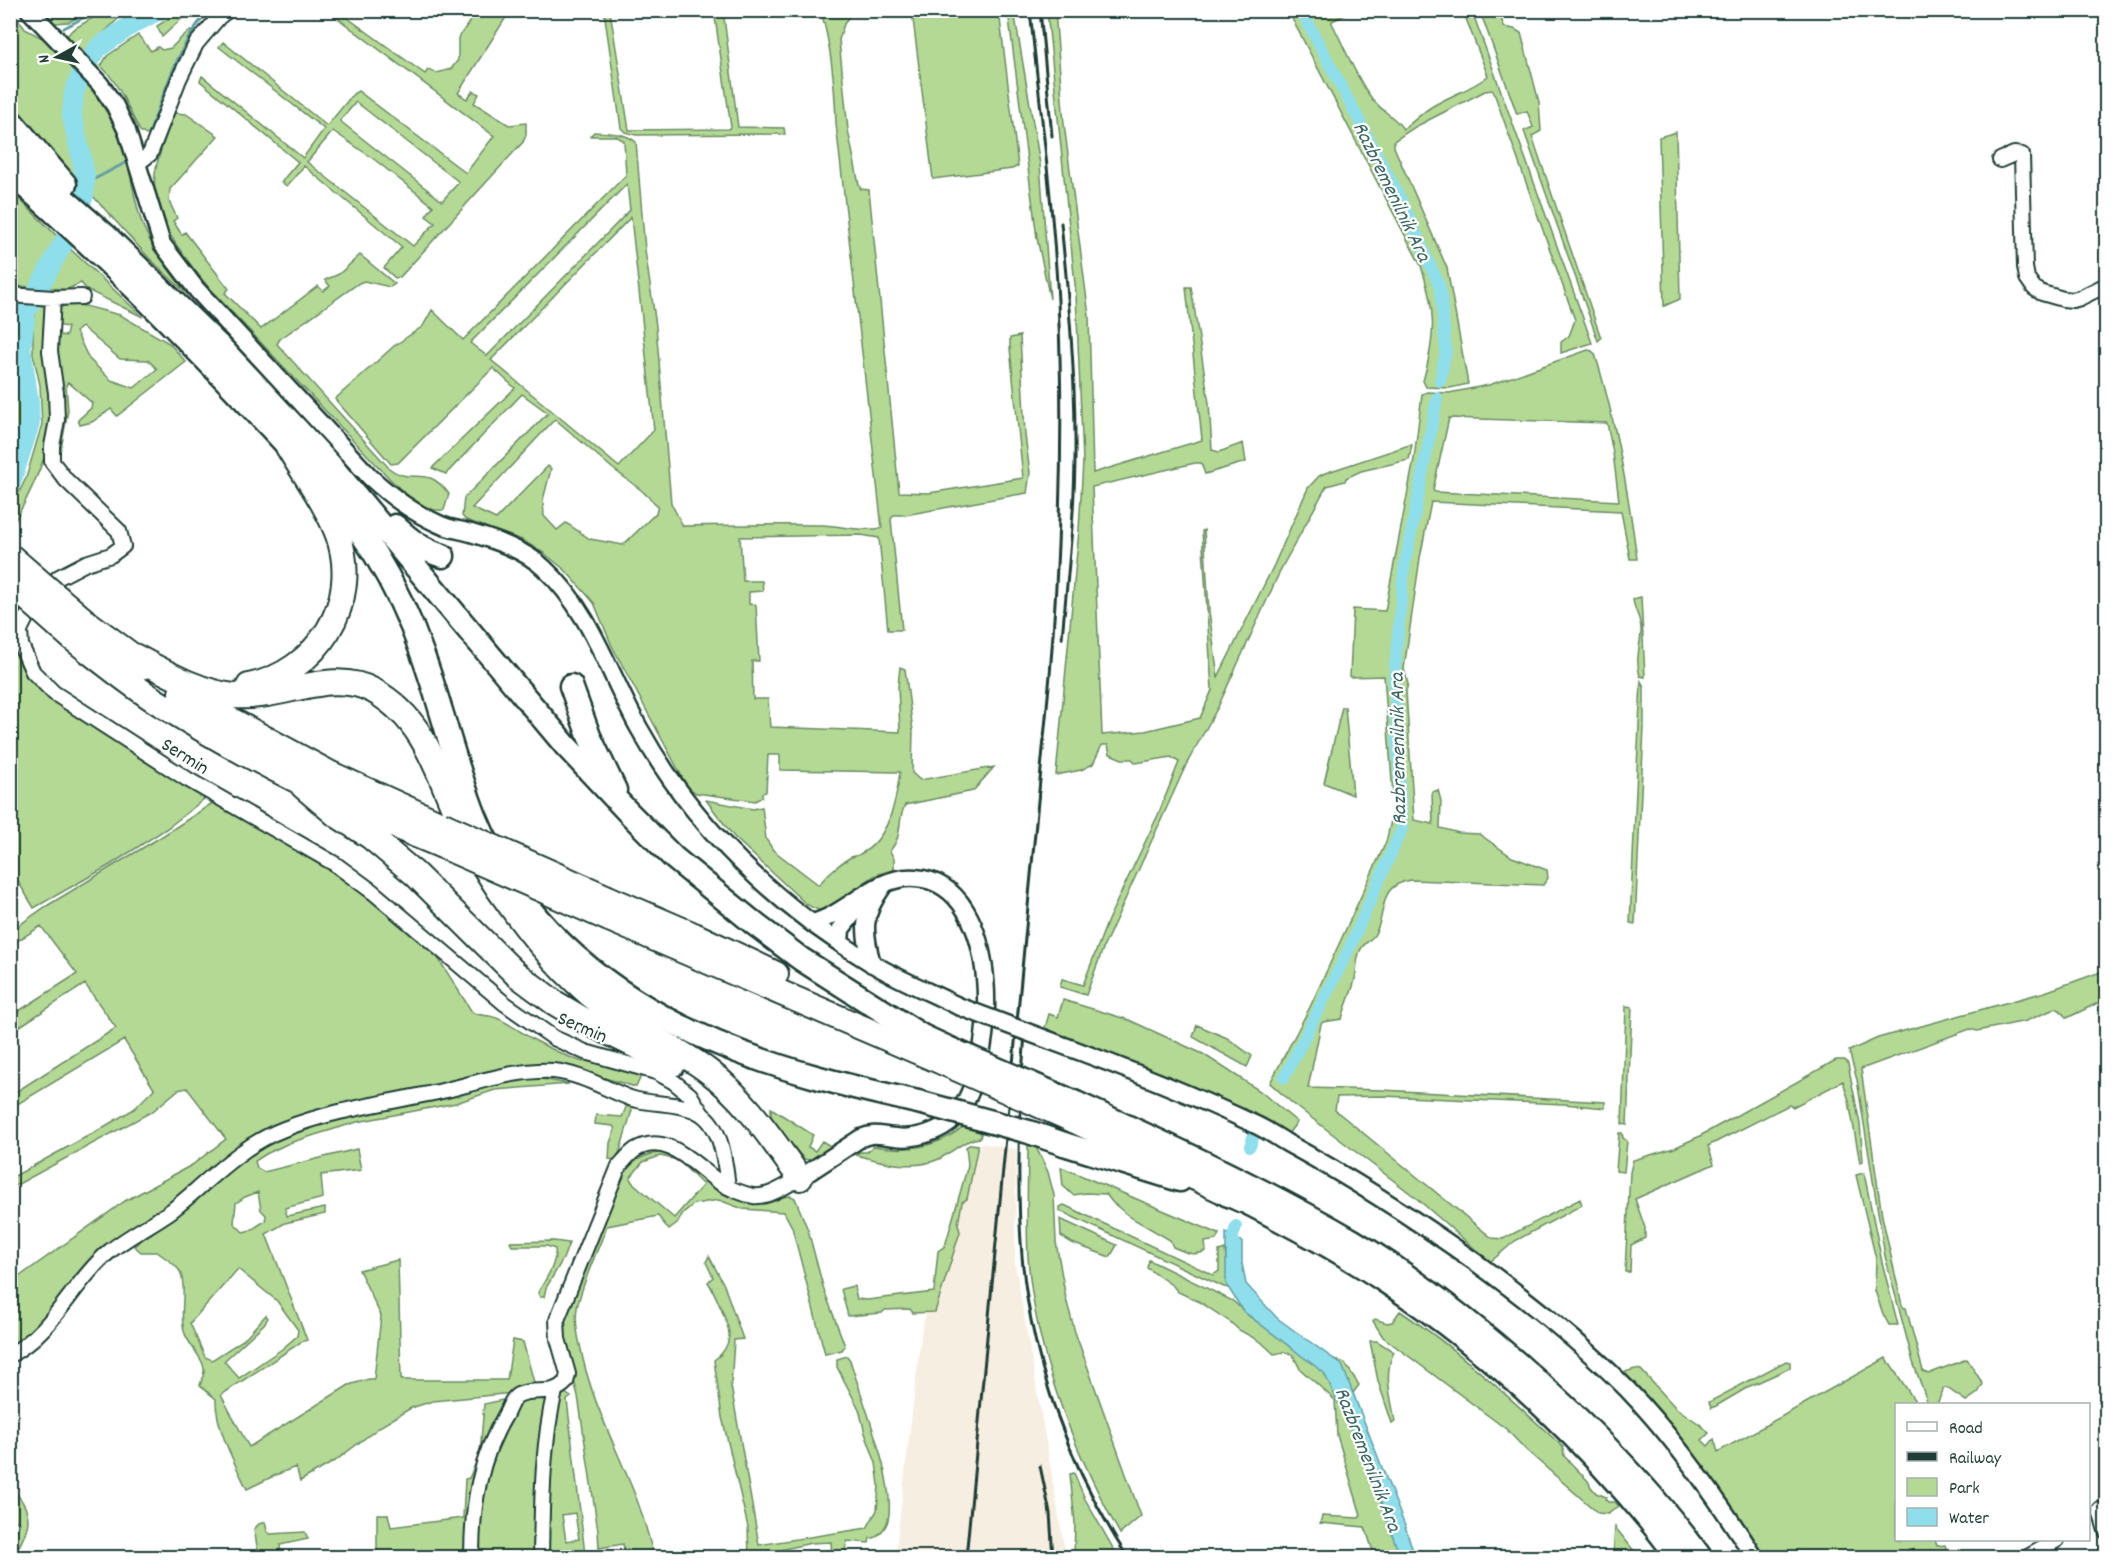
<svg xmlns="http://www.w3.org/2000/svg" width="2117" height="1568" font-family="Dekko,sans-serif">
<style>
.built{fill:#f6eee0}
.green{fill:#b4d994;stroke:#6a8b64;stroke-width:1.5;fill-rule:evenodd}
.water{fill:#8fdeec;stroke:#629ea2;stroke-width:1.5}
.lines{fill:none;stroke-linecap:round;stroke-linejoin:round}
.stream{stroke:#629ea2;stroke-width:3}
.canal{stroke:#8fdeec;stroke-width:12}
.river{stroke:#8fdeec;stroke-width:20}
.minor-casing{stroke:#1f3d34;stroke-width:18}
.tertiary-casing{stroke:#1f3d34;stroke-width:21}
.trunk-casing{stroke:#1f3d34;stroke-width:27}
.motorway-casing{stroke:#1f3d34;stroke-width:28}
.minor{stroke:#fff;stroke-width:14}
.tertiary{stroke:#fff;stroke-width:16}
.trunk{stroke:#fff;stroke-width:22}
.motorway{stroke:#fff;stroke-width:24}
.rail{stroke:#1f3d34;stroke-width:3}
.tertiary-bridge-casing{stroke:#1f3d34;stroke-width:21;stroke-linecap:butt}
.trunk-bridge-casing{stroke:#1f3d34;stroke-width:27;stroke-linecap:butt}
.motorway-bridge-casing{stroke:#1f3d34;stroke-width:28;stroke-linecap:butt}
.tertiary-bridge{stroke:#fff;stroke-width:16}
.trunk-bridge{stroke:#fff;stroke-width:22}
.motorway-bridge{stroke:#fff;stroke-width:24}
.labels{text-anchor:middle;stroke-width:4.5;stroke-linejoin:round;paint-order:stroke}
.street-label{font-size:20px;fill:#1f3d34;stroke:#fff}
.water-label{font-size:21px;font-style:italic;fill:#3b6562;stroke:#fff}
</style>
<rect width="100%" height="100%" fill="#fff"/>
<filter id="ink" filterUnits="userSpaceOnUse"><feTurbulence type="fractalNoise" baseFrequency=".0167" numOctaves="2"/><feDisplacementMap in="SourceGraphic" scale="12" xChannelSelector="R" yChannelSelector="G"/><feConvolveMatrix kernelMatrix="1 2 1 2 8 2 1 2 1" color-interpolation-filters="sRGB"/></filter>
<g filter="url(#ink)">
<path class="built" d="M981,1143L1016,1149L1015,1264L1066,1557L895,1558L922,1327Z"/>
<path class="green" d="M12,10L25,29L46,40L78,72L67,101L66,124L75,150L80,185L11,103Z
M182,10L190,11L162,37L157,26Z
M723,10L738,127L784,128L785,134L636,135L625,132L621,128L604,11H610L629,130L729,129L731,127L714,11Z
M46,11H89L69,22L54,23Z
M104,11H115L123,14L83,53L67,36L72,30Z
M328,11H338L425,74L428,70L437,73L451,69L458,60V38L477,11H510L458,93L467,99L473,91L479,94L474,103L509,125L526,123V135L523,142L400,277L395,278L384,268L402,247L304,166L287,186L281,182L298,162L200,81L202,76L303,158L324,129L219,47L223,42L327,126L353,94L358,91L466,173L494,136ZM356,102L459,182L442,201L340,121ZM333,131L375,160L433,206L426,216L435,223L413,246L307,162Z
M825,11H852L844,24L839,40L848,130L859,185L861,189L869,190L899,492L929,493L1023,478L1010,348V338L1020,336L1025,435L1030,473L1027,493L905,515H894L891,519L902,630H888L879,538L861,535L740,537L743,581H762L763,591L749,592V604L756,605L759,661H752L753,699H768L770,727L900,732L898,686L900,667L905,669L913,731L912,773L920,780L994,767L973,791L905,805C896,824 904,834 890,851L894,859V870C886,872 878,873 871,878C856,886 839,915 819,910C815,909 810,906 806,904L734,837L706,800L753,809L762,807L766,839L773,850L819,885C826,875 840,863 851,857C854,856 857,856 860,854C889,840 896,801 900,772L780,770V755H768L766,792L762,793V797L755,801L696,793L687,786L612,646L594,603L588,596L565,570L544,553L522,540L466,520L462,516L464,498L548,413L522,394L446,474L432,468L515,388L493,368L398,463L391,464L335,399L394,346L423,326L432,310L463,340L626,175L624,141L616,136H590L594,132C608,133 624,132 636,142L645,250L656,326L671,503L683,526C729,525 776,524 822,525C843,526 861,532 882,528L836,124C835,86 832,51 822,15ZM627,184L630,210L487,356L470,343ZM631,217L654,430L619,467L491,360ZM555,419L612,468L641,490L658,506L656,513L623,545L590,539L566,523L557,530L544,516L543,500L551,469L548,466L496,519L472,508Z
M912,11H999L1018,166L1012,169L933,179Z
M1008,11H1014L1040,164L1050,299L1037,238Z
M1047,11H1055L1064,124L1089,316L1093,473L1202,440L1186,287H1191L1209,403L1212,450L1219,452L1243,443L1246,462L1205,474L1201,463H1195L1092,487L1102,735L1145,731L1200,718L1212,690L1202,531L1204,530L1209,611L1218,677L1274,565L1308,488L1319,476L1325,473L1412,444L1409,460L1361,471L1346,478L1345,481L1327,486L1325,489L1282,567L1218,707L1186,765L1104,946L1086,995L1060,987L1062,979L1083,985L1108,920L1158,815L1179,762L1171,757L1136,763L1132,759H1122L1110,754L1108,745H1102L1093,764L1081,770L1056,775L1079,530L1083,461L1076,294Z
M1288,11H1351L1347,14L1332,21V23C1344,46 1355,75 1370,96C1379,110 1396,117 1403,129C1414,122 1422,112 1433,106C1451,95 1472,89 1488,76L1463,11H1472L1592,343L1561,353V342L1569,336L1575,320L1493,90L1485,91L1415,127L1394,141V147L1447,268L1468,384L1450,388L1426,387L1423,381C1436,336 1436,311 1421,266Z
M1480,11H1499L1504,27L1514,29L1521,33L1539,102L1541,131L1532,136L1601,338L1598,341L1524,131L1533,127L1527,111L1517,114Z
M190,31L194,32L197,36L153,133L146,135L140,131C128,109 120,84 101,66L107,56L138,35L151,51L158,47L162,50L171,48L183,36Z
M87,84C106,107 119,132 127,161C133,183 135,207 144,228C155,253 173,276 190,297L149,258L90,193L88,157L81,131L78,107L80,92Z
M175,113L186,114L218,136L170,189L169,201L177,218L173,221L182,235L185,232L229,289L225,293L261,329L318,286L323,291L330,286L325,280L339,274L360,255L395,284L390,287L364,281L359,283L280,339L277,344L389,468C413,487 425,462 449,494L444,510C421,512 405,494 390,479L210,289C186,260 149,216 155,174C157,157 167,134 173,116Z
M1676,132L1680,299L1664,306L1659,137Z
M10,190L60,239L35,287L11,286Z
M66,245L143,317L87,290L81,283L66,290L45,287Z
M69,304L85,306L120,315L169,343L186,362L117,416L111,409L92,422L80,425L78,420L91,408L92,403L68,382L66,385L68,410L61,449L55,451L54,334L66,336L68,327L55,325L59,308ZM82,327L120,359L148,360L157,369L134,388L111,380L89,359L76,332Z
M37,305L46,306C49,343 58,400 50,435C45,463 25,503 11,528V509L26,478L42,424L40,385L33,354V325Z
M11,338L21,405V426L11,470Z
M1588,350L1592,351L1595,354C1616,421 1628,490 1637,559H1630L1621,511L1431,502L1420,558L1404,669L1408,684L1406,691L1414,820L1433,824L1432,792L1438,790L1441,801L1440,828L1459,833L1479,834L1512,857L1547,870L1548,878L1543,885L1411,880C1376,886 1388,911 1375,934C1371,941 1363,943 1360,951C1356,960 1357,970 1355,979C1352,993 1345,1006 1342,1019L1323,1022L1321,1024L1308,1088L1382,1090L1605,1102V1108L1564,1104L1383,1096L1337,1097L1335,1110L1492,1238L1503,1239L1580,1199L1582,1205L1515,1241L1490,1262L1415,1197L1292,1103L1270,1083L1310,1007L1386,842L1394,808L1384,676L1350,677L1353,609L1385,611L1414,459L1422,394L1427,392L1449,393L1489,385ZM1449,418L1607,423L1613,453L1619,501L1435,492L1433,490Z
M1641,597L1645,677L1640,676C1635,660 1640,648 1641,632C1642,619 1634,611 1633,599Z
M10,646C17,652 18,660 22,668C31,684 47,696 61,706L202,794L204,799L169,827L110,865L34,908L11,870Z
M1641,681L1644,687V728L1635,924L1630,923Z
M1342,707H1345L1353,795L1324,783Z
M214,802L339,873L439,955L438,958L472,1012C481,1017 489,1014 499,1019C512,1025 523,1034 536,1041C551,1049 567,1057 583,1062L588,1058L642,1074L636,1087L566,1067L357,1101L317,1112L257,1135L234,1149L166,1209L98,1257L71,1283L49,1314L17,1345L11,1349V1289L16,1285L11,1277L10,1263L20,1276L125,1201L192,1165L226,1139L187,1088L178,1090L153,1111L11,1188V1178L97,1131L134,1109L154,1089L124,1040L11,1108V1095L116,1028L85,984L11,1032V1016L77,974L41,926L11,945V931L45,907L164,835Z
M2106,970V999L2067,1018L2057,1008L2026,1021L1977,1031L1970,1029L1861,1069L1882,1216L1902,1305L1904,1308H1906L1923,1371L1928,1374L1967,1359L1983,1384L1978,1393L1966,1401L1947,1388H1944L1937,1404H1928L1913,1362L1885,1256L1857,1080L1849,1051L1878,1038L2045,992Z
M1063,1000L1129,1020L1203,1054L1260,1091L1297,1122L1288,1134L1204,1092L1045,1028L1049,1014L1058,1017Z
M1626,1006L1632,1007L1627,1125L1622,1124Z
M1197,1025L1227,1038L1252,1056L1247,1067L1193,1037Z
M1836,1060H1845L1848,1064L1860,1124L1863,1161L1860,1163L1849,1101L1843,1081L1793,1107L1789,1105L1708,1146L1714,1164L1635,1199L1645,1228V1238L1631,1245L1630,1272H1625L1630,1172L1633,1160L1674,1148L1698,1137Z
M536,1078L569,1084L495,1090L456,1103L357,1122L289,1143L266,1154L255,1161L257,1168L264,1172L357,1149L361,1170L321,1175L323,1198L285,1208L287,1216L325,1208V1214L285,1223L266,1234L307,1340L301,1342L221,1395L249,1447L349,1385L369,1379H374L381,1316L359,1270L398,1260L401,1380H507L513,1340L523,1342L535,1386L513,1393L433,1401L411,1408L381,1426L335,1461L300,1481L296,1467C278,1473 264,1481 247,1489C235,1464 215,1427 216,1399L200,1386C201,1381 203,1377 204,1372C206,1360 187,1344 184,1331C179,1313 188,1285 179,1270C174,1263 164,1257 157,1252H141L134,1246L187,1207L245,1156L281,1138L362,1113L434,1101L508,1081ZM258,1192L261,1210L266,1215L265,1221L251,1230L243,1232L234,1223L236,1203L245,1197ZM238,1269L277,1301L298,1330L297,1336L282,1349L239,1378L224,1361L264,1324L268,1318L266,1315L243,1340L212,1360L205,1357L190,1323Z
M627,1105L632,1110L620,1151L615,1160L609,1159L610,1143L615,1129L613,1126L595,1124L596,1115L622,1117Z
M771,1108L813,1135L808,1147L815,1151L822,1141L837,1150L815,1161L804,1159L797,1151L771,1120Z
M965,1125L982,1130L980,1138C964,1139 953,1152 939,1159C913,1171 881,1162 856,1155L860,1152H867L873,1146C907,1152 939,1148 965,1125Z
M1619,1133H1622L1623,1138L1627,1141L1624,1172L1616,1171Z
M1028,1142L1034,1143L1048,1172L1054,1195L1056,1242L1066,1299L1075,1332L1141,1516L1120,1534C1073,1449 1035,1355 1028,1257C1026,1219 1028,1180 1028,1142Z
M971,1144L978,1145L967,1199L962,1202L958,1224L960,1232L935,1312L913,1313L910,1309L885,1310L882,1313L848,1316L841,1289L854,1286L857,1299L867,1300L934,1292L938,1251L945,1246L968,1165L966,1147Z
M657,1153C695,1152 704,1189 736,1198C755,1204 772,1197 791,1196L795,1198L808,1230L824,1290L845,1346L842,1350L825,1354L792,1227L784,1212L743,1209L719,1200L694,1204L683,1213L677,1224L669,1230L658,1216L607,1226C597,1253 583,1280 577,1308C575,1321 577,1333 580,1345C590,1400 617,1448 637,1500C644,1519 649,1538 654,1557H626L623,1544L599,1548L598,1531L578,1396L561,1331L562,1319L622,1174C633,1161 641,1156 657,1153ZM660,1156L678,1160L703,1185L674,1218L632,1182L630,1178L643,1162Z
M1061,1167L1219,1234L1216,1240L1205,1242L1206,1251C1193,1257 1185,1252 1173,1247L1170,1240L1130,1217L1112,1202L1106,1194L1086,1193L1073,1195L1063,1186Z
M1864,1173L1882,1262L1898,1325H1889L1883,1314L1875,1291L1876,1259L1856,1175Z
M1064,1205L1213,1275L1219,1271V1251L1225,1249L1229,1288L1224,1287L1060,1211V1207Z
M1060,1219L1117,1245L1110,1257L1072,1243L1061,1236Z
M554,1241L569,1243L563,1259L546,1288L544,1297H540L538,1293C545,1279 557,1265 555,1249L547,1246H512L510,1242Z
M709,1256L724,1285L743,1339L734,1340L731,1386L759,1545L867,1528L877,1510L879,1485L876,1463L865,1433L859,1409L837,1367V1359L847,1356L850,1360C861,1398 897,1484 888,1520C886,1528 880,1534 874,1538H870L869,1543L847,1541L844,1557H832L831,1542L811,1543L749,1557L748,1527L722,1417L714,1360C723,1354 728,1347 729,1336C730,1326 714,1291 708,1282L713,1277L706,1262Z
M1149,1260L1233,1301L1250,1317L1286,1341L1345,1363L1359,1385L1353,1393L1405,1546L1415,1557H1375L1365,1527L1320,1523L1322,1516L1359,1518L1361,1515L1337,1435L1335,1400L1300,1369L1293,1355L1285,1352L1274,1354L1261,1342L1239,1330L1230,1322L1200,1302L1178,1292L1173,1286L1147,1268Z
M1400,1311C1459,1350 1511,1399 1563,1447L1564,1456L1588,1481L1591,1487L1596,1493L1606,1497L1605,1499L1608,1502H1615L1619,1506L1608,1514L1598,1513L1526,1450L1506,1429L1383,1337L1373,1321L1375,1319L1387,1323L1392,1322Z
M1370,1341H1377L1394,1352C1383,1374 1391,1398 1395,1421L1392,1423L1378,1381Z
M1886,1358L1917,1404H1896V1540H1935L1937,1546L1945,1545L1947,1551L1932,1555L1935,1558L1766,1557C1725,1492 1677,1434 1626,1376L1625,1372L1635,1369L1641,1370L1676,1408L1701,1425L1709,1433L1702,1440L1708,1446L1714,1439L1718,1452Z
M1786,1361L1790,1362V1368L1750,1386L1716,1406L1711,1408L1709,1402Z
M565,1393L571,1397L567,1400L585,1554L583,1557L544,1558L546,1488L559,1398ZM575,1513L579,1539L566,1541L562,1515Z
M529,1397H548L537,1557L478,1558C478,1539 477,1519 480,1501C484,1475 503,1406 529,1397Z
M502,1400L505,1404L468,1557H385L377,1553V1514H388L391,1527L463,1518L465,1479L469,1478L480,1454L484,1404Z
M1074,1473L1085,1499L1118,1557H1074L1075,1523L1070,1474Z
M10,1487C37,1512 30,1530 12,1558L11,1557V1543L20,1523L11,1517Z
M265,1522L267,1531L270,1534L305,1532L308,1539L280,1545L281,1557H259L254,1529L259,1524Z
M1615,1527L1639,1557H1613Z"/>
<path class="water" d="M1226,1233L1242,1242V1263L1246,1284L1277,1318L1342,1365L1405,1526L1415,1557H1400L1370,1470L1324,1373L1243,1311L1226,1284Z"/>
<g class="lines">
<path class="stream" d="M123,10L140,20
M64,28L98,10
M149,134C163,98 181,35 211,10
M85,184L127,162"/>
<path class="canal" d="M1301,10L1402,202L1440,287L1446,351L1440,381
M1284,1078L1349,949L1402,828L1394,678L1404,569L1437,398
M1250,1146L1254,1135
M1234,1252L1233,1237L1236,1226"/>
<path class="river" d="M10,486L30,423L29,402L21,348L26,312L75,221L84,195L85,174L72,116L74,93L81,74L98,48L131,25L159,10"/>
<defs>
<path id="minor" d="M2000,160L2014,154L2022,155L2025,267L2027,278L2034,288L2042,293L2063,299L2073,300L2080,298L2106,285
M137,164L150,154L179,79L196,44L219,17L228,10
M10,295L53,298L82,297
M53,298L50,351L56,393L57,420L52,446V462L66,480L119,531L123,546L111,555L86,563L59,577L37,596L20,630L21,645L33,672L54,693L187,779L335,864L373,892L504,1003L554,1038L585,1052L656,1072L674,1082L690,1095L702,1114
M10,1355C54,1331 73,1282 110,1251C129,1236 151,1225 171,1211C208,1182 239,1146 284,1129C335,1109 388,1103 442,1091C477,1083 517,1069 553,1071C579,1073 606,1089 630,1098C651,1105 677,1102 696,1111C722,1122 725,1163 728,1187
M2100,1510L2106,1531
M472,1558C472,1506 479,1459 506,1414C509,1408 512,1398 518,1395C535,1386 551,1398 566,1382L568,1374L558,1339L557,1320L619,1166C624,1161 629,1154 635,1150C667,1130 696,1167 719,1182C728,1188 743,1194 753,1196C769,1198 787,1185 800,1178
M541,1558C542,1502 542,1445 555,1391
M2026,1558L2057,1540"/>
<path id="tertiary" d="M29,10L100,84L115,106L127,131L162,244L197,290L370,477C392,497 413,513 441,525C450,529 461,530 471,533C497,541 525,550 544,568C591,611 609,674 639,728C693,826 777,907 873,964C900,980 930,992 958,1006
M840,943L841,929L861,903
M872,964C863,930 862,915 883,886
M1051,1041C1120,1066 1189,1093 1256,1125C1267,1130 1277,1137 1287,1143C1355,1180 1415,1219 1478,1264C1530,1302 1581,1342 1627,1389C1676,1440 1717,1498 1755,1558
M800,1178L861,1138C874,1132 882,1136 896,1137C915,1140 942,1131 955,1117C999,1067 1005,883 915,878C875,875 848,914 812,923"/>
<path id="trunk" d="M10,120L65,184
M10,152L105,235L224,351L331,466L566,746L628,812L674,858L756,925L801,959L922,1036L948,1048
M10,173C97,248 178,329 256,412C298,457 342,502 375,554C394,585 410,619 422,653C442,707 454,763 475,816C534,961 671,1037 816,1077C851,1087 887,1095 922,1103
M395,526C410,540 423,550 443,556
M571,686L589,736L615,790
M1076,1103C1170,1146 1264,1189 1353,1241C1416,1279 1473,1324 1527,1372C1591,1428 1651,1489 1701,1558
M1064,1144L1180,1180
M1226,1194L1242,1200C1291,1225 1339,1250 1385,1281C1497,1355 1598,1451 1679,1558"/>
<path id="motorway" d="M85,621L146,666
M72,638C99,659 127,682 156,701C247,759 340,804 440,845
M134,656C165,672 200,693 235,696C282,700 331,667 374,691C424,719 437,770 458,818C474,852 493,883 515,912C543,950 575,986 614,1013C644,1034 679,1049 708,1071C746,1099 772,1140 800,1178
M249,686C317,672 362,603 338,535C327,505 304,474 288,447
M181,693L331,774L441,824
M303,786L337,815L371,837L415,874L516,974L555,1003L587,1022L673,1064
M608,898L694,935L776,974
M609,919L944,1063
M1073,1120L1242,1200"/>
</defs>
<use href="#minor" class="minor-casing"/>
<use href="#tertiary" class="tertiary-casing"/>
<use href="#trunk" class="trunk-casing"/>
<use href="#motorway" class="motorway-casing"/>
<use href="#minor" class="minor"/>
<use href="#tertiary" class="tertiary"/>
<use href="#trunk" class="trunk"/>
<use href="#motorway" class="motorway"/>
<path class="rail" d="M1040,10L1052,136
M1061,223C1068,294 1075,365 1075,437C1076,504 1068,572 1062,638
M1025,1033C1019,1107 1016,1182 1022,1256C1031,1362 1070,1469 1128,1558
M1040,1466L1050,1513L1053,1558
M966,1558L1050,675C1060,550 1064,426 1058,301C1053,204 1040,107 1030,10"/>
<defs>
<path id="tertiary-bridge" d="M958,1006L1051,1041"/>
<path id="trunk-bridge" d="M948,1048L1076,1103
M922,1103L1029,1132L1064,1144"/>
<path id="motorway-bridge" d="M10,556L85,621
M10,583L72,638
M441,824L608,898
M440,845L609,919
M944,1063L1073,1120"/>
</defs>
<use href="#tertiary-bridge" class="tertiary-bridge-casing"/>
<use href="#trunk-bridge" class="trunk-bridge-casing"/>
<use href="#motorway-bridge" class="motorway-bridge-casing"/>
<use href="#tertiary-bridge" class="tertiary-bridge"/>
<use href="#trunk-bridge" class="trunk-bridge"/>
<use href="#motorway-bridge" class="motorway-bridge"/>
</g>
</g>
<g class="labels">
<g class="street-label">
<text transform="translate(186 755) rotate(32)" y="7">Sermin</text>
<text transform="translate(583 1026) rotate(23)" y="7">Sermin</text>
</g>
<g class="water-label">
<text transform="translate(1393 191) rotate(64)" y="7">Razbremenilnik Ara</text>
<text transform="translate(1397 749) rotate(-91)" y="7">Razbremenilnik Ara</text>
<text transform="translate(1369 1459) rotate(69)" y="7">Razbremenilnik Ara</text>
</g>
</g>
<rect width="2117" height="1568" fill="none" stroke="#fff" stroke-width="36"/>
<rect x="18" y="18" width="2081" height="1532" fill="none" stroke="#1f3d34" stroke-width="2" filter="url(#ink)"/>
<rect x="1895" y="1403" width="195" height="138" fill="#ffffff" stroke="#a5b1ae" stroke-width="1.5"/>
<rect x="1907" y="1422" width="30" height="9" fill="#ffffff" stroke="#a5b1ae" stroke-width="1.5"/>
<text x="1949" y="1433" font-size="18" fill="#1f3d34">Road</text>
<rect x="1907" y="1452" width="30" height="9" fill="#1f3d34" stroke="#a5b1ae" stroke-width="1.5"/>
<text x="1949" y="1463" font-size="18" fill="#1f3d34">Railway</text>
<rect x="1907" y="1478" width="30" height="18" fill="#b4d994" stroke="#a5b1ae" stroke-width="1.5"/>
<text x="1949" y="1493" font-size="18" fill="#1f3d34">Park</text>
<rect x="1907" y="1508" width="30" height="18" fill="#8fdeec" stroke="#a5b1ae" stroke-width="1.5"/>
<text x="1949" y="1523" font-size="18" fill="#1f3d34">Water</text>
<g transform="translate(57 57) rotate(262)" stroke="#ffffff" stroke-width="4.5" paint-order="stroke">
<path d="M0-4.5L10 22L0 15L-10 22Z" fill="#1f3d34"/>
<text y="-9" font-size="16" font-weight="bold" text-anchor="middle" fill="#1f3d34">N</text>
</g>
</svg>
